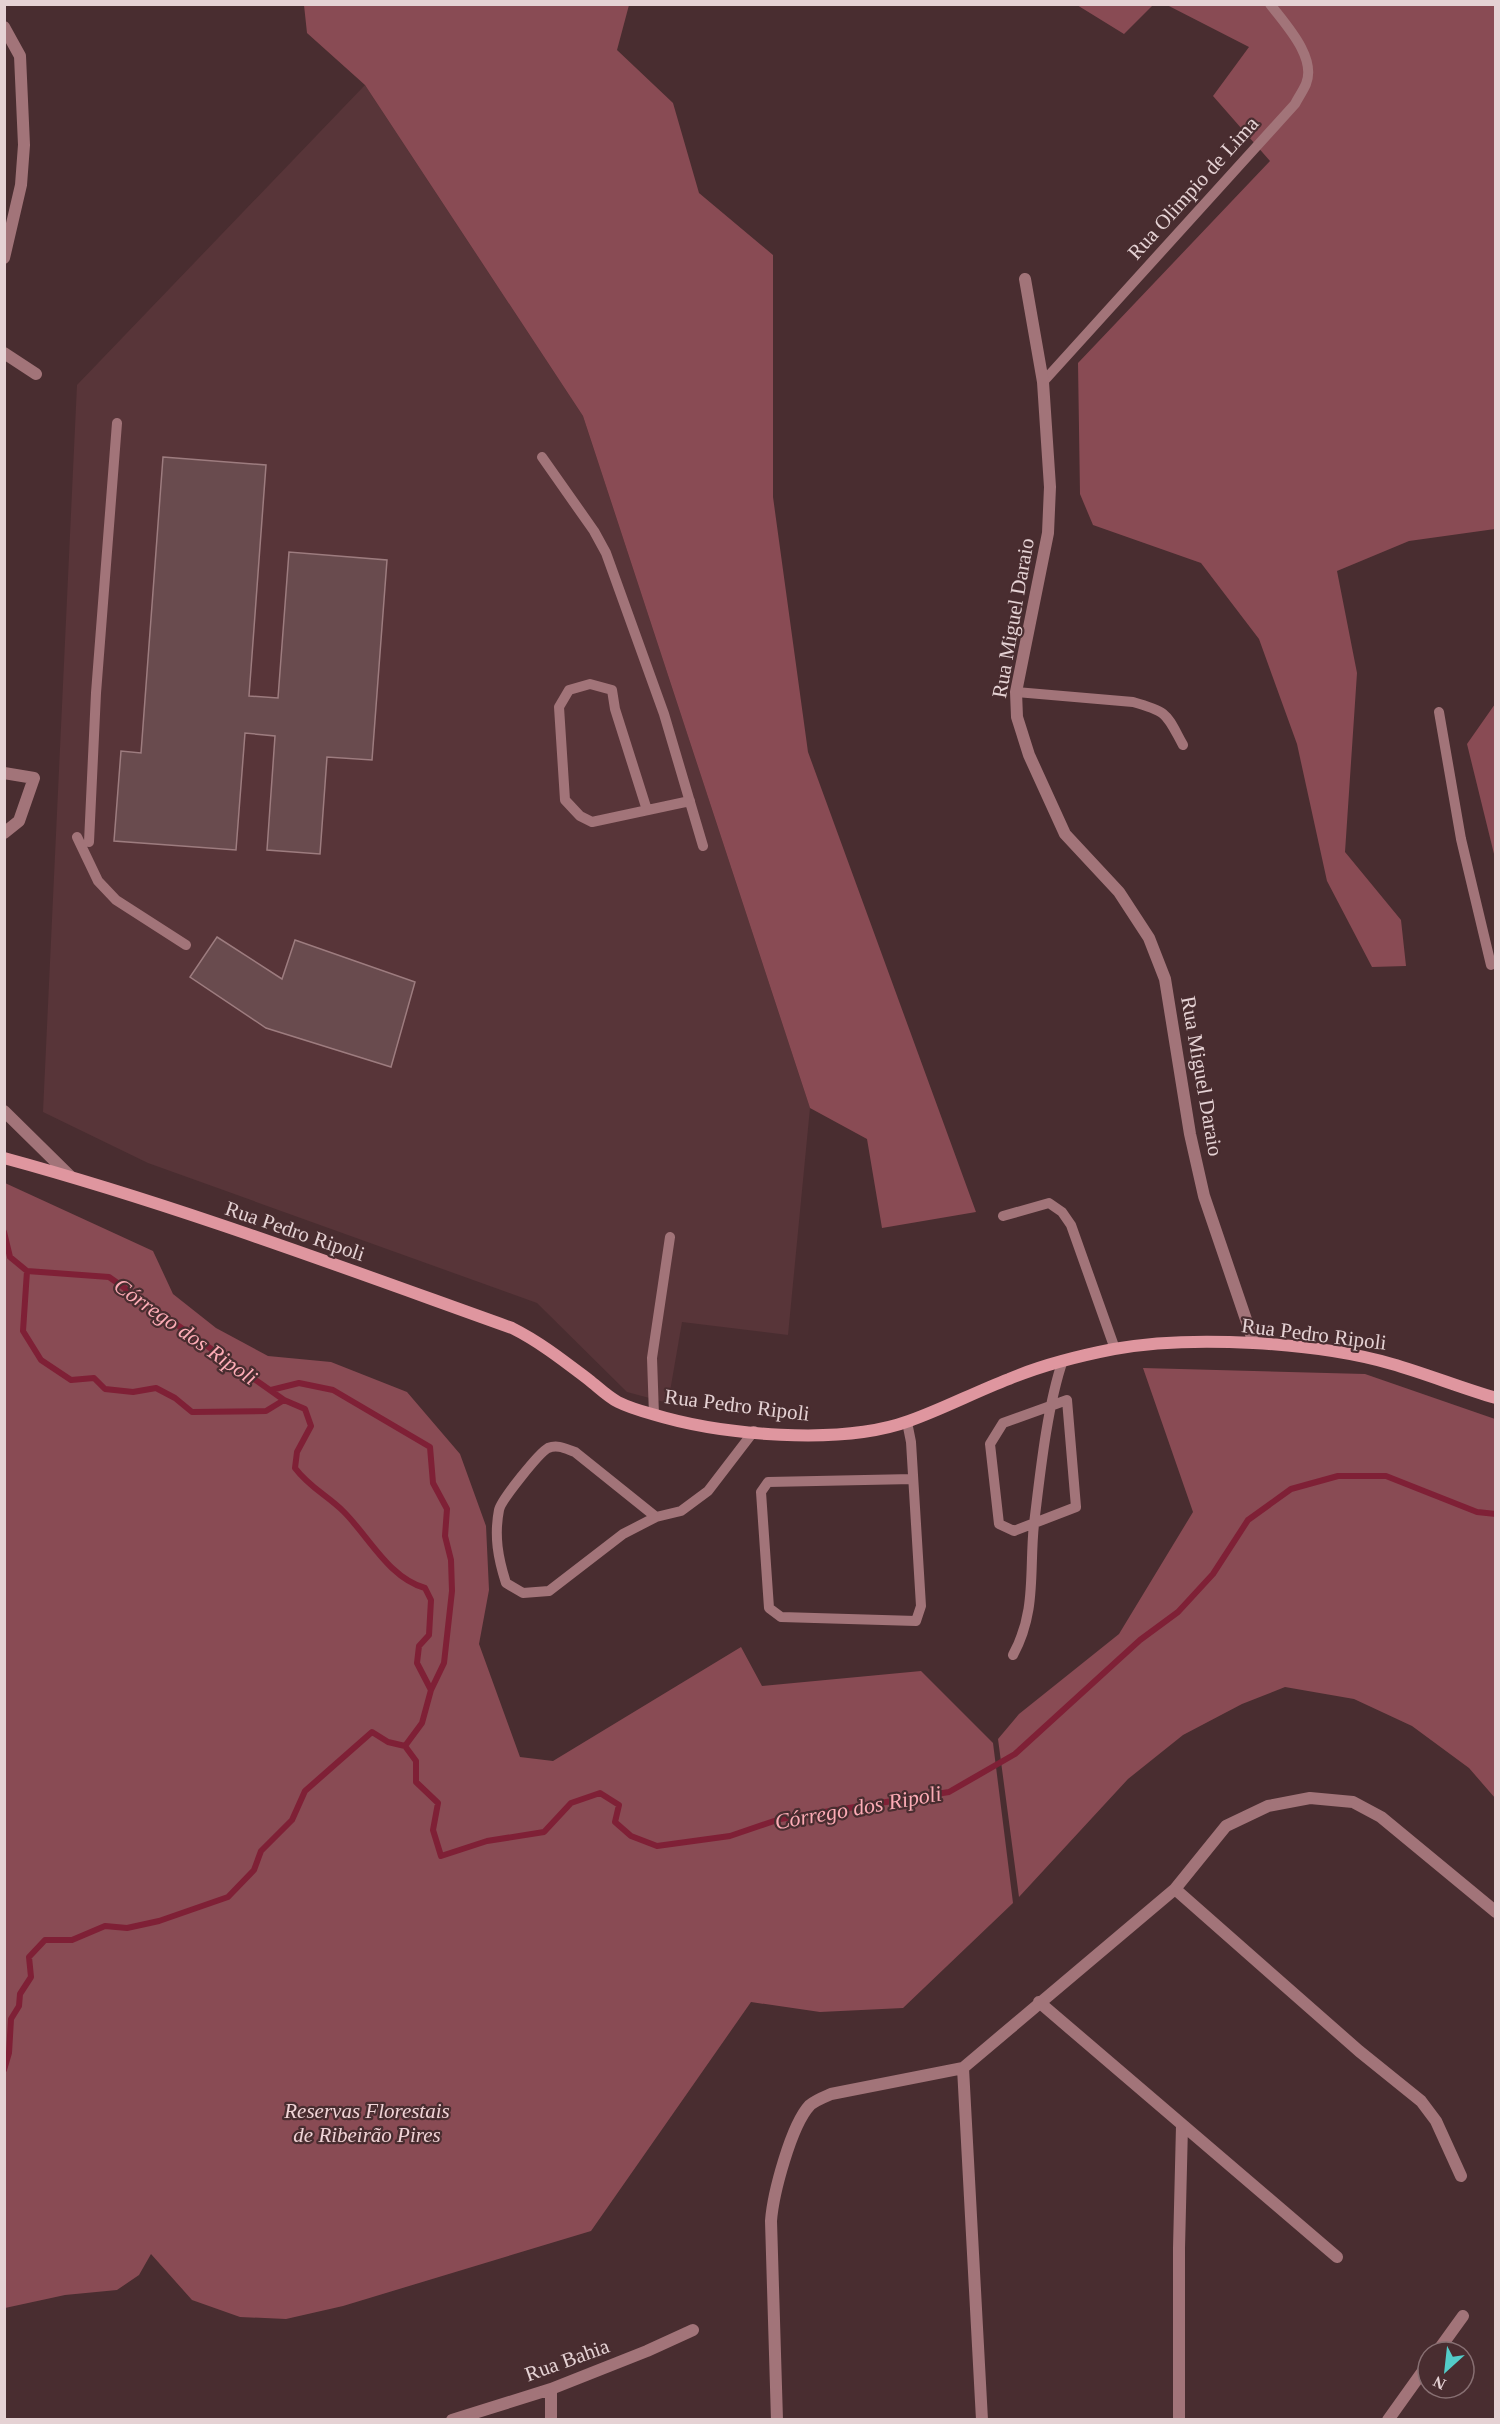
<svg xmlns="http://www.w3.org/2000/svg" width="1500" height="2424" font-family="'Times New Roman',serif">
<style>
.built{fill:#583539}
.green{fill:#894b54}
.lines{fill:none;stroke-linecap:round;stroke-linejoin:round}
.stream{stroke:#7f2036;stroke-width:6}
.building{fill:#694b4e;stroke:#9d7c7f;stroke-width:1.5}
.lane{stroke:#a27479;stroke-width:10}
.street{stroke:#a27479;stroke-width:12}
.secondary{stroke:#df969f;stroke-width:12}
.labels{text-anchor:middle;stroke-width:4.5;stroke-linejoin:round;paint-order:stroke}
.street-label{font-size:21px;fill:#e5d2d4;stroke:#492d30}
.park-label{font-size:21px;font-style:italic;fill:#f1d4d7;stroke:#492d30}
.water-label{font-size:22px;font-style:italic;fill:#fdacb6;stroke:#492d30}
</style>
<rect width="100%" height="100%" fill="#492d30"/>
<path class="built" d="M365,85L583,416L810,1108L788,1335L682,1322L668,1403L627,1392L537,1303L148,1163L43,1112L77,385Z"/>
<path class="green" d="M304,5H629L617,50L673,103L699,193L773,255V497L808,752L976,1212L882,1228L867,1139L810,1108L583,416L365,85L307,33Z
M1077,5H1153L1124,34Z
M1167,5H1495V529L1409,541L1337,571L1357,673L1345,852L1401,920L1406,966L1372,967L1327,881L1297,744L1259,639L1201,563L1093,525L1080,494L1078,363L1270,161L1213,96L1249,47Z
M1495,704V858L1467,744Z
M5,1183L153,1251L173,1294L216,1328L268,1356L331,1362L407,1392L460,1454L486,1526L489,1590L479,1644L520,1757L553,1761L741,1647L762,1686L921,1671L993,1743L1013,1903L903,2008L820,2012L751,2002L591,2231L343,2306L286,2319L240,2317L192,2300L151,2254L139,2275L117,2290L65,2295L5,2308Z
M1143,1368L1365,1374L1495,1419V1798L1469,1768L1412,1726L1354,1699L1285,1687L1242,1704L1183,1735L1128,1779L1019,1897L998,1739L1019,1714L1119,1634L1193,1512Z"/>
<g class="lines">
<path class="stream" d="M4,1232L10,1257L27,1271L109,1277L284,1400L305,1409L311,1426L297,1452L295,1468C309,1487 328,1496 344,1512C369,1537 389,1578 425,1588L431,1600L429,1635L419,1646L417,1663L431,1690L422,1723L405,1746L416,1761V1782L438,1803L433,1830L441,1856L487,1841L544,1832L571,1803L600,1793L619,1805L615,1822L631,1836L657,1846L730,1836L780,1819L949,1792L1015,1754L1140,1640L1178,1612L1213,1574L1248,1520L1291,1489L1338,1476H1386L1477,1512L1496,1514
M27,1271L23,1331L41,1360L71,1380L94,1378L105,1389L133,1392L156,1388L175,1398L192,1412L266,1411L284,1400
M271,1390L299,1383L333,1390L430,1447L433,1483L447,1509L445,1536L451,1560L452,1591L444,1663L431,1690
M4,2070L9,2053L11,2019L19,2006L20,1994L31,1977L29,1957L45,1940H72L105,1926L127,1928L159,1921L228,1897L254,1870L261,1851L292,1820L305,1791L372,1732L388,1742L405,1746"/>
</g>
<path class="building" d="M163,457L266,465L249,696L278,698L289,552L387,560L372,760L327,757L320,854L267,850L275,736L245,733L236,850L114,841L121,751L141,753Z
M217,937L282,979L295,940L415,982L391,1067L266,1028L190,977Z"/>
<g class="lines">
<path class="lane" d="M1043,382L1295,104C1298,98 1303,91 1306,84C1317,57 1285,24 1270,4
M542,457L594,531L606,553L664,714L703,846
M1016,692L1133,702C1169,712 1166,714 1183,745
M1439,712L1461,839L1491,965
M647,810L615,709L612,690L590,684L569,690L559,707L565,800L580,816L592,822L690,801
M77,837L98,881L116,900L186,945
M89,842L96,693L117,423
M1003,1216L1049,1203L1062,1212L1071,1225L1115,1349
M1067,1400L1076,1507L1014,1531L999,1524L990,1444L1003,1423Z
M654,1415L652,1358L670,1237
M907,1422L911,1442L921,1606L916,1621L781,1617L769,1608L761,1492L768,1482L913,1479
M656,1517L575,1452C566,1449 558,1444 548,1448C539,1453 501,1500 499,1510C494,1536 498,1558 506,1583L523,1593L549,1591L623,1534L656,1517L681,1511L708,1491L754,1431
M1013,1655C1037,1611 1029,1571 1034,1524C1040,1475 1047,1406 1063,1360"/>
<path class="street" d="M4,27L20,56L24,145L21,185L4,258
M1025,279L1043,382L1050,487L1048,533L1016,692L1017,717L1029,755L1065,834L1119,892L1149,938L1165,979L1190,1134L1204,1196L1254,1343
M4,353L36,374
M4,773L34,778L19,821L4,833
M4,1111L70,1176
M1175,1889L1359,2051L1421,2101L1436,2121L1461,2176
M1039,2002L1337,2257
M963,2068L982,2420
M1437,2352L1463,2316
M551,2389V2420
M452,2420L551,2389L647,2351L693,2330
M777,2420L771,2221C773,2194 791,2125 810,2105C816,2100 824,2097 831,2094L963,2068L1175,1889L1226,1826L1268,1806L1310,1798L1353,1802L1381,1817L1496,1912
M1179,2420V2248L1182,2126
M1388,2420L1428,2364"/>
<path class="secondary" d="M4,1158C177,1205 344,1268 512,1328C540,1342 564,1361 589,1380C598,1387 608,1397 618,1402C628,1407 641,1411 652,1414C721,1435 840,1446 909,1421C943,1409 975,1392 1009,1379C1042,1365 1078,1356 1114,1349C1191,1335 1316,1342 1392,1364C1427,1374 1461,1388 1496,1398"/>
</g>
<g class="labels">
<g class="street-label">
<text transform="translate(1193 188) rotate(-48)" y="7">Rua Olimpio de Lima</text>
<text transform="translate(1013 618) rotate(-80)" y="7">Rua Miguel Daraio</text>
<text transform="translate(1202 1076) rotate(80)" y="7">Rua Miguel Daraio</text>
<text transform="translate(295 1231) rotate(19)" y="7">Rua Pedro Ripoli</text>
<text transform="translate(1314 1334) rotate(7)" y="7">Rua Pedro Ripoli</text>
<text transform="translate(737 1405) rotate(7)" y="7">Rua Pedro Ripoli</text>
<text transform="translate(567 2360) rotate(-20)" y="7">Rua Bahia</text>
</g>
<g class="park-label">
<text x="367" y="2118">Reservas Florestais<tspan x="367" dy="24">de Ribeirão Pires</tspan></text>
</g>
<g class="water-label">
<text transform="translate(186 1331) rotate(35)" y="8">Córrego dos Ripoli</text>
<text transform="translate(858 1807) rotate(-10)" y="8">Córrego dos Ripoli</text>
</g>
</g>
<rect width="1500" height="2424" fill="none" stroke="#e5d2d4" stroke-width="12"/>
<g transform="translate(1446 2370) rotate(207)"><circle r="28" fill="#492d30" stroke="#876f72" stroke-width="1.5"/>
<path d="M0-4.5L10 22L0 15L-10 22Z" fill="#53cdc9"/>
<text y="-9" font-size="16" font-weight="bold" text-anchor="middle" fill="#e5d2d4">N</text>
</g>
</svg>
